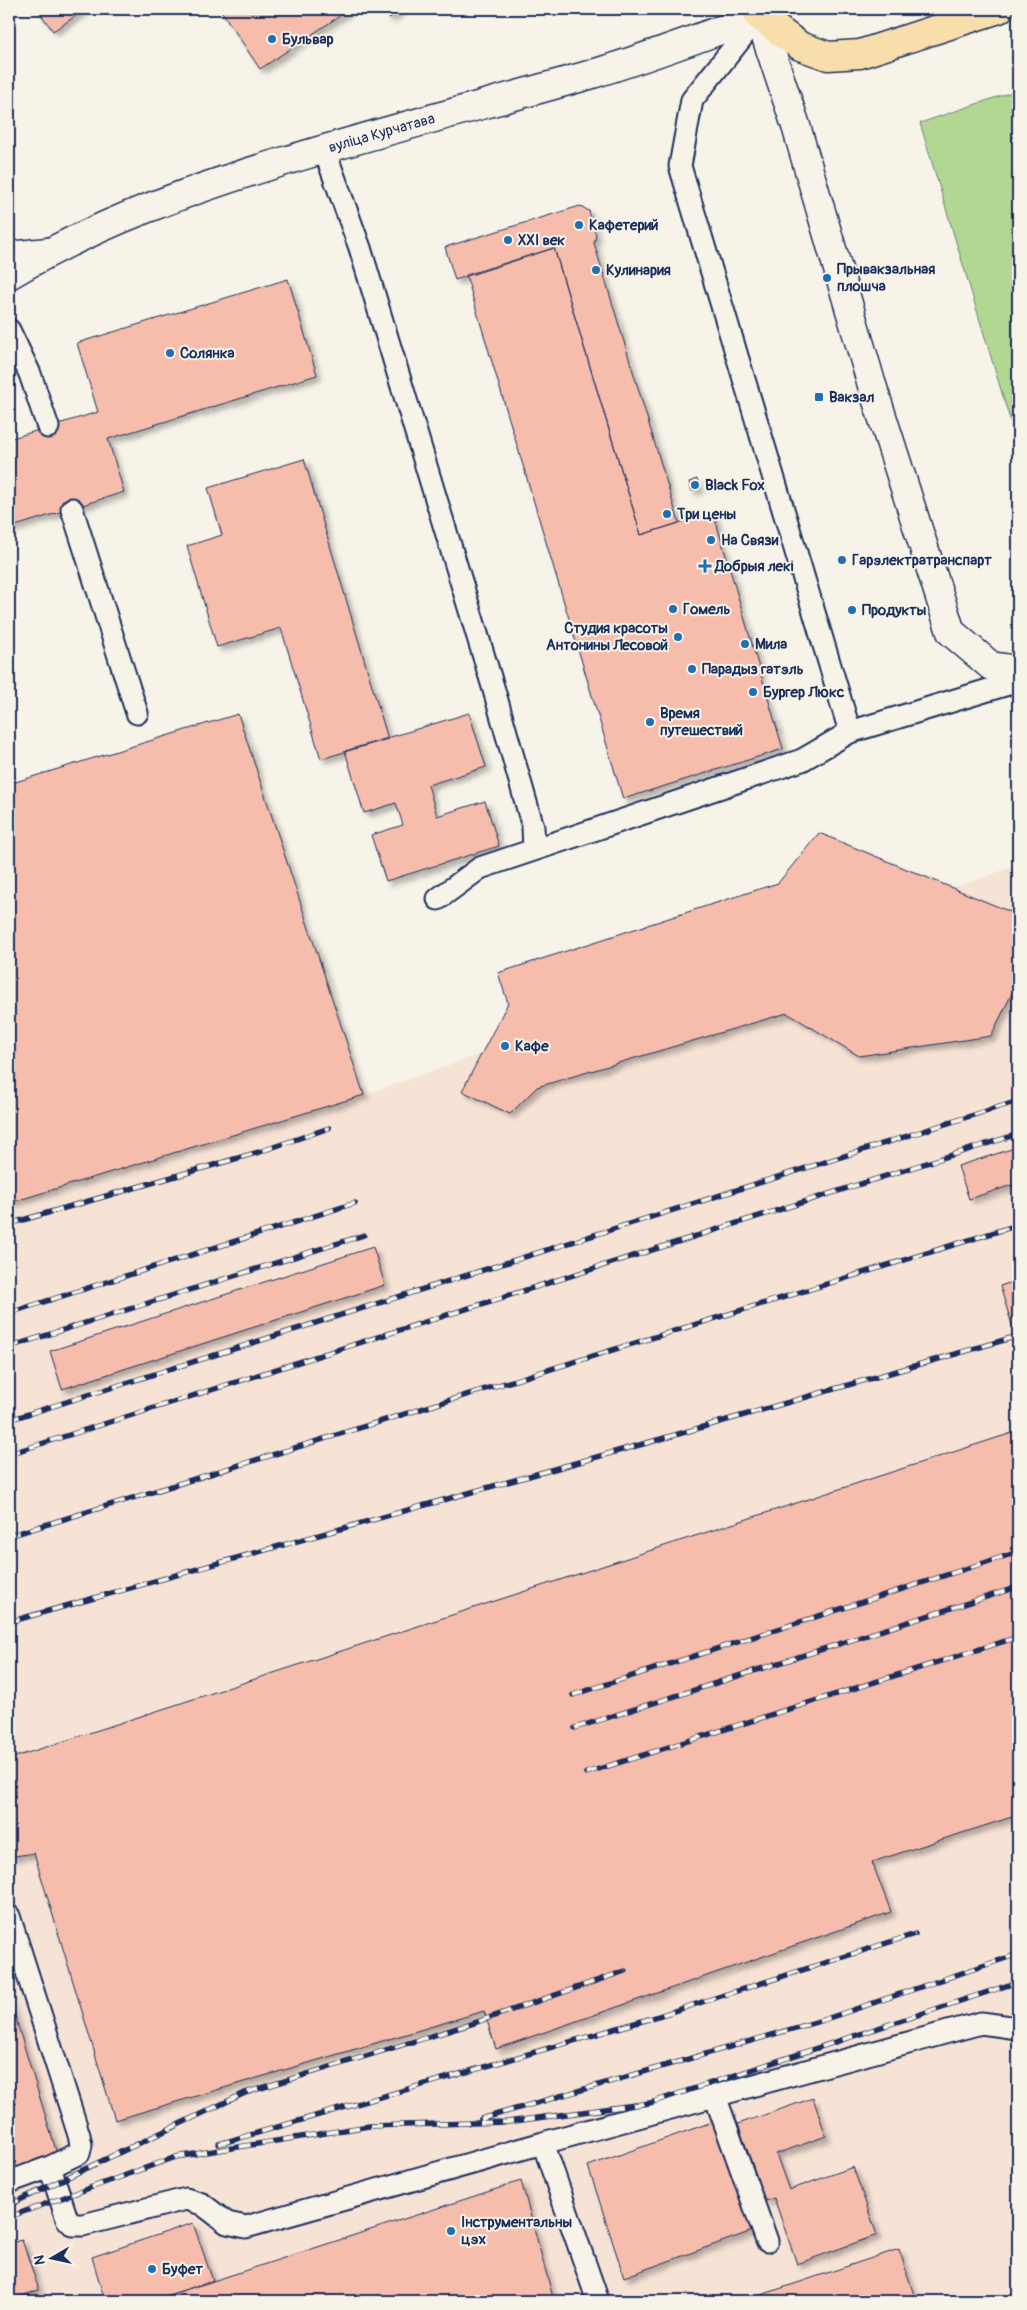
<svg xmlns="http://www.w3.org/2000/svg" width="1027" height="2310" font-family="Pangolin,sans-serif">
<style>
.built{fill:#f7e3d6}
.green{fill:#b1d793;stroke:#668378}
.building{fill:#f6bdac;stroke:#1b2f5e;filter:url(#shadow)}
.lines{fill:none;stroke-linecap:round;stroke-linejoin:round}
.lane-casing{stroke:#1b2f5e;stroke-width:25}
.street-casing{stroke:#1b2f5e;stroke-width:31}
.secondary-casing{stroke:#1b2f5e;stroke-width:31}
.primary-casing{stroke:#1b2f5e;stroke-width:31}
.lane{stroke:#f7f3e8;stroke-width:21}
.street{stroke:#f7f3e8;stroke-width:28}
.secondary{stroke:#f7f3e8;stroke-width:28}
.primary{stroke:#f8deab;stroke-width:28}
.rail-casing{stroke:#1b2f5e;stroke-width:5.5}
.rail{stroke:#f7f3e8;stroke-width:4;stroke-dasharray:11;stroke-linecap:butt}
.poi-dot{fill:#1f6fb2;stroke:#f7f3e8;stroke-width:2}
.labels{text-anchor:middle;stroke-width:4;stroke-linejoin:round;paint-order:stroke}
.poi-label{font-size:15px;font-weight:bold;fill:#1b2f5e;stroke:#f7f3e8;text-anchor:start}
.street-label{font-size:15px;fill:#1b2f5e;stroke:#f7f3e8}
</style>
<defs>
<filter id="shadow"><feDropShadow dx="4.5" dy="4.5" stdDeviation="2.5" flood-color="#0004"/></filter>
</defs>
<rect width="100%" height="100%" fill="#f7f3e8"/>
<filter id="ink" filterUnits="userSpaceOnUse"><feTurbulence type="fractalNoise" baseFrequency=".02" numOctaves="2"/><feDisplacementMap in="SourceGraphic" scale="10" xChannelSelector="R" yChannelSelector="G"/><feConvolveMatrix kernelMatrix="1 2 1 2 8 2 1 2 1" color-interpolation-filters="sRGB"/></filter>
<g filter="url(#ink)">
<path class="built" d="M1018,865V2301H9V1203L364,1095Z"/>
<path class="green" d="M1018,90V446L920,123Z"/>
<path class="building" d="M37,9H86L53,31Z
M220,9H350L260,69Z
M383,9H403L389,18Z
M580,206L589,211L596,236L594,243L679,523L641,535L554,248L455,280L445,247Z
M554,248L641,535L713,512L783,749L623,799L466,275Z
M288,279L317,375L108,439L124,492L9,528V439L98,412L77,343Z
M304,459L388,739L321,759L281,628L217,647L187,546L222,535L208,488Z
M697,479L700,488L692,491L689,482Z
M469,713L486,767L428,785L437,816L485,801L499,846L386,881L371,835L403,825L396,803L364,813L345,751Z
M238,714L364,1095L9,1203V784Z
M819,833L1018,915V981L991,1036L859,1056L787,1013L537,1087L510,1114L462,1091L508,1003L498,973L778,883Z
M1018,1147V1183L969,1199L958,1166Z
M373,1247L385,1285L62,1389L50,1351Z
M1018,1280V1326L1013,1328L1000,1286Z
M1018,1431V1815L872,1862L891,1912L496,2049L484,2011L115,2120L34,1853L9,1857V1759Z
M9,1997L58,2157L9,2172Z
M813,2098L826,2136L776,2154L789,2190L853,2167L877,2235L797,2264L774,2198L765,2201L738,2124Z
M718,2120L752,2231L624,2277L588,2166Z
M521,2181L554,2301H149L213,2281Z
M193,2223L213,2281L149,2301H105L92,2257Z
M22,2240L39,2290L9,2300V2244Z
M899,2249L916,2301H756L755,2297Z"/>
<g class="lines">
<defs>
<path id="lane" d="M759,16L692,100L680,166L850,732L1018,681
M324,149L360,248L494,690L533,827L534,849
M9,330L30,374L48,427
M72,509L137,713
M438,899L480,868L802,760L850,732
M9,1916L79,2135L81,2145L79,2153L50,2167L67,2219L73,2225H83L186,2199L202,2204L227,2223L246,2227L543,2143L598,2301
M715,2096L767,2241
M543,2143L981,2023L1018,2028
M9,2182L50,2167"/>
<path id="street" d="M9,256L48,252"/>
<g id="secondary">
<path id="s1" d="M9,275C95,224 189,190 285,161C386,130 487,104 589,75C646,58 703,36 759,16L796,126L871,382L951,632L991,666L1018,670"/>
</g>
<path id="primary" d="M759,16L800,46L828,56L860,54L999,9"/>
</defs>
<use href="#lane" class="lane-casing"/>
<use href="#street" class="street-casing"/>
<use href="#secondary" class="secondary-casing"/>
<use href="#primary" class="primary-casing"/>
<use href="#lane" class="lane"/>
<use href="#street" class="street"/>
<use href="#secondary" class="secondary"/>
<use href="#primary" class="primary"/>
<defs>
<path id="rail" d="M9,1224L259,1152L329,1128
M9,1313L355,1203
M9,1347L364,1235
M9,1420L1018,1101
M9,1454L1018,1134
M9,1536L1018,1225
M9,1622L668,1437L1018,1336
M573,1695L1018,1552
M575,1728L1018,1587
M586,1773L1018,1637
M481,2119L823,2020L1018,1954
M219,2144L649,2019L915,1934
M9,2205L245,2093L474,2023L625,1971
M9,2217L176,2157L369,2126L507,2122L650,2103L1018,1982
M1012,2301L1018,2299"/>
</defs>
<use href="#rail" class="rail-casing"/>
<use href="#rail" class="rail"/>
</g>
</g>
<g class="poi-dot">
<circle cx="272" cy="39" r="5"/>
<circle cx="579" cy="225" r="5"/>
<circle cx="508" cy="240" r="5"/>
<circle cx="596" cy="270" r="5"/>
<circle cx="827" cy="278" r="5"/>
<circle cx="170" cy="353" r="5"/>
<rect x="814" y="392" width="10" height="10" rx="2.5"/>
<circle cx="695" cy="485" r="5"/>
<circle cx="667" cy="514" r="5"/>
<circle cx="711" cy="540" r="5"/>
<circle cx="842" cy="560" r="5"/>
<path d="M702.5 558.5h5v5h5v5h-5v5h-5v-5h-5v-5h5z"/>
<circle cx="673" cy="609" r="5"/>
<circle cx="852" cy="610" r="5"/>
<circle cx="678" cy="637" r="5"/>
<circle cx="745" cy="644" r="5"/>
<circle cx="692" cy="669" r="5"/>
<circle cx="753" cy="692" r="5"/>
<circle cx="650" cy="722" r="5"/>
<circle cx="505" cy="1046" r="5"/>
<circle cx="451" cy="2231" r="5"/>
<circle cx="152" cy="2269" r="5"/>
</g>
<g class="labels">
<g class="poi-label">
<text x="282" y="44">Бульвар</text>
<text x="589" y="230">Кафетерий</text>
<text x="518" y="245">XXI век</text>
<text x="837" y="274">Прывакзальная<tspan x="837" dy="17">плошча</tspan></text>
<text x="606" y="275">Кулинария</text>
<text x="180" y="358">Солянка</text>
<text x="829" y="402">Вакзал</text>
<text x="705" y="490">Black Fox</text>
<text x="677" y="519">Три цены</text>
<text x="721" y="545">На Связи</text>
<text x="852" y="565">Гарэлектратранспарт</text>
<text x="715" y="571">Добрыя лекі</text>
<text x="683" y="614">Гомель</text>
<text x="862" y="615">Продукты</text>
<text x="668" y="633" text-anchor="end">Студия красоты<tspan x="668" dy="17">Антонины Лесовой</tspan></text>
<text x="755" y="649">Мила</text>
<text x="702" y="674">Парадыз гатэль</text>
<text x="763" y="697">Бургер Люкс</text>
<text x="660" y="718">Время<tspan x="660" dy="17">путешествий</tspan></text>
<text x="515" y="1051">Кафе</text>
<text x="461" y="2227">Інструментальны<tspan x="461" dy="17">цэх</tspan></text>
<text x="162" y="2274">Буфет</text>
</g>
<g class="street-label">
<text dy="5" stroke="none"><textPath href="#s1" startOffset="400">вуліца Курчатава</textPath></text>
</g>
</g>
<rect width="1027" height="2310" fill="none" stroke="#f7f3e8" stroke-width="30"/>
<rect x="15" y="15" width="997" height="2280" fill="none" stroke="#1b2f5e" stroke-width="2" filter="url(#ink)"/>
<g transform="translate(52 2258) rotate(261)" stroke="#f7f3e8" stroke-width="4" paint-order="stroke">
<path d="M0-4L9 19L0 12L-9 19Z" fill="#1b2f5e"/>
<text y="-8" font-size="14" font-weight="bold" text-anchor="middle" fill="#1b2f5e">N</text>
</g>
</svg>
